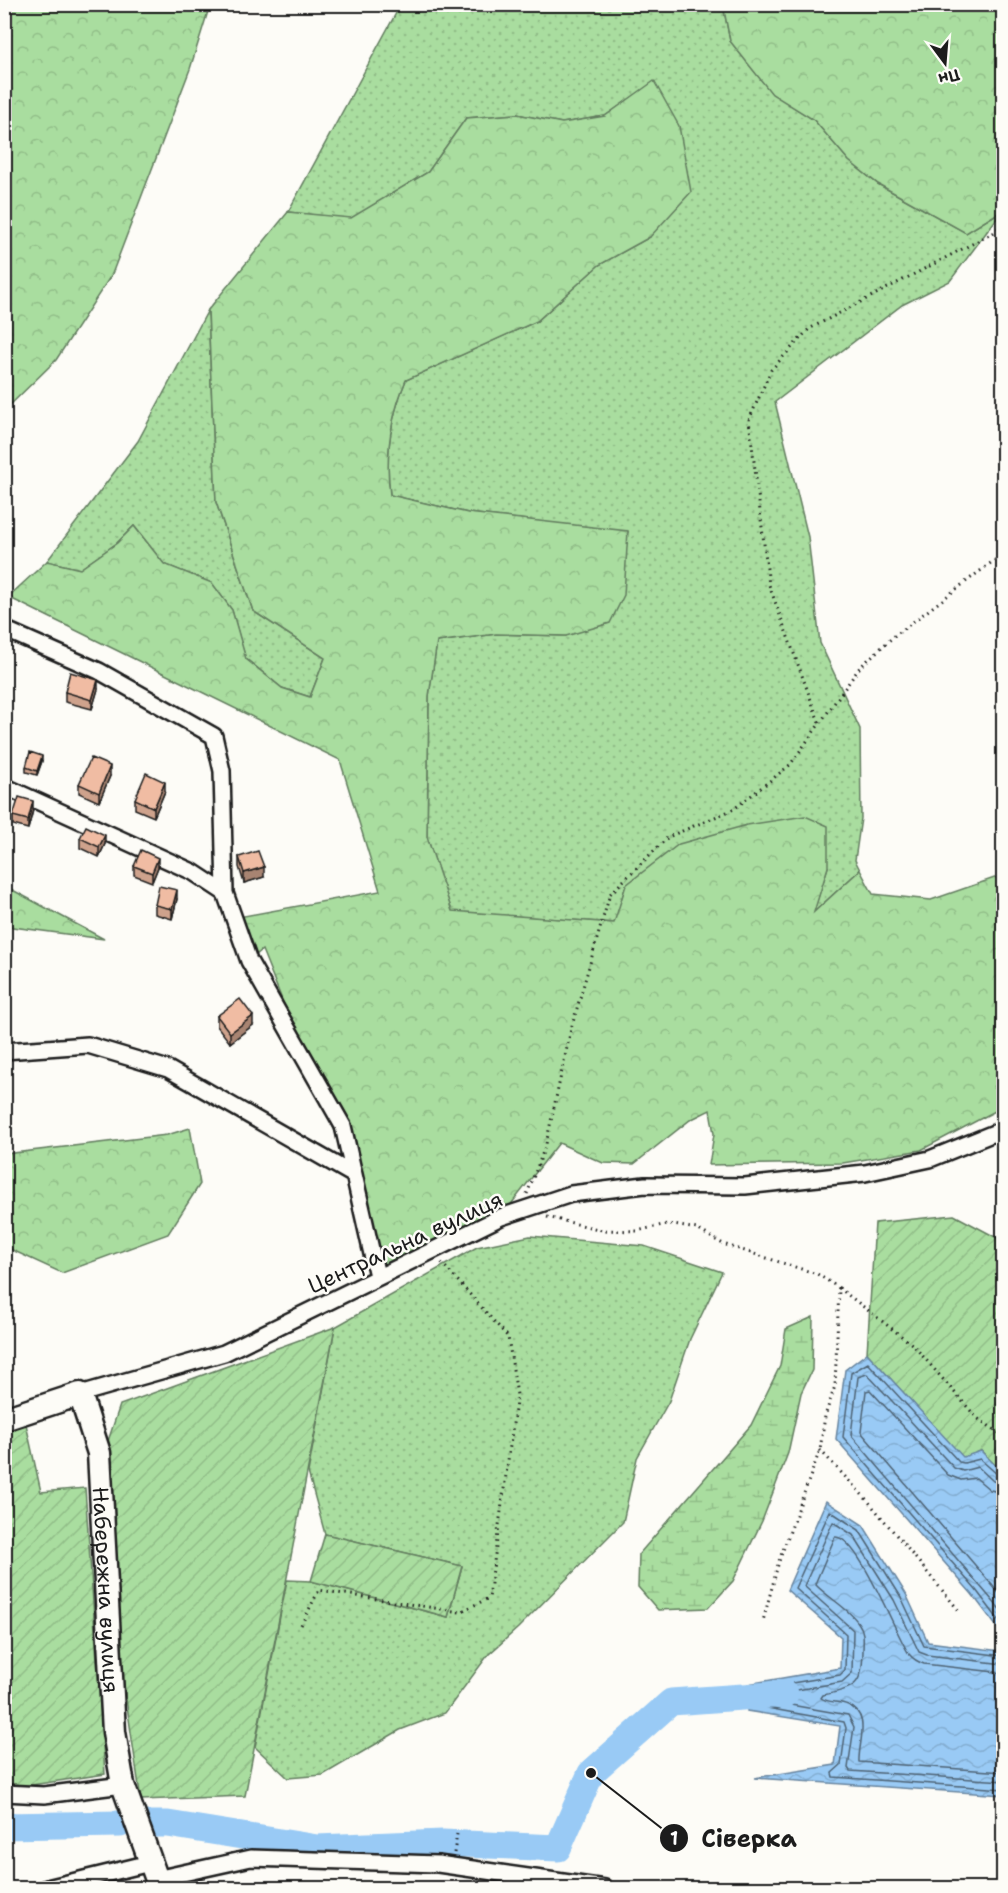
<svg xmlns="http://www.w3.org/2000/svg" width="1008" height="1893" font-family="'Shantell Sans',sans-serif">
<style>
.grass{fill:url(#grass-dots);stroke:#627c5e;stroke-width:1.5}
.forest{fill:url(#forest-crowns);stroke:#627c5e;stroke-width:1.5}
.wetland{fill:url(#wetland-marsh);stroke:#627c5e;stroke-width:1.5}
.garden{fill:url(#garden-furrows);stroke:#627c5e;stroke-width:1.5}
.water{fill:url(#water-waves);stroke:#67849e;stroke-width:1.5}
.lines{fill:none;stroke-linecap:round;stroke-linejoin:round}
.shore{stroke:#4e6273;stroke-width:1.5}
.river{stroke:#99caf5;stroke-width:27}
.street-casing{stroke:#1c1c1c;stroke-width:20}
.secondary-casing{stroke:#1c1c1c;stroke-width:27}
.path{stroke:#1c1c1c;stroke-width:3;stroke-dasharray:1.5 4.5;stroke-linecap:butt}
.street{stroke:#fdfcf7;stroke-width:15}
.secondary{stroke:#fdfcf7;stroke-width:22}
.wall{fill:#cea28c;stroke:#1c1c1c;stroke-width:1.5}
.shaded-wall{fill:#a88472;stroke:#1c1c1c;stroke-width:1.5}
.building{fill:#f0bca3;stroke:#1c1c1c;stroke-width:1.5}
.labels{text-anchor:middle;stroke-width:5;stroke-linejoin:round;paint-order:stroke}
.street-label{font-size:22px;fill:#1c1c1c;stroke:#fdfcf7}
.leader{fill:none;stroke:#1c1c1c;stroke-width:2}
.callout-dot{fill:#1c1c1c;stroke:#fdfcf7;stroke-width:2}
.mark-label{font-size:18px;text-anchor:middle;font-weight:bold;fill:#fff}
.callout-label{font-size:24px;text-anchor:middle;font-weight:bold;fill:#1c1c1c;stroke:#fdfcf7;stroke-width:5;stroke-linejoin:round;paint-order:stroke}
</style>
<defs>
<pattern id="grass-dots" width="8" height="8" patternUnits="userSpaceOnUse" patternTransform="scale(1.5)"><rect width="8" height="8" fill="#a9dd9f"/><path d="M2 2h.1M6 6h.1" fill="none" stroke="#91bd88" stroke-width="1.8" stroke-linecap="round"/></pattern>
<pattern id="forest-crowns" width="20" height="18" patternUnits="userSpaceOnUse" patternTransform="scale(1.5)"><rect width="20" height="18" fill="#a9dd9f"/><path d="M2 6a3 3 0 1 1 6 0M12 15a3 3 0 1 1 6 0" fill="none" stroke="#91bd88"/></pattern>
<pattern id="wetland-marsh" width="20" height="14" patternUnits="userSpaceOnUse" patternTransform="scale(1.5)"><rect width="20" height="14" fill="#a9dd9f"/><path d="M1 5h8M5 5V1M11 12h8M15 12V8" fill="none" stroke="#91bd88"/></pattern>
<pattern id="garden-furrows" width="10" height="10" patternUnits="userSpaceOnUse" patternTransform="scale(1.5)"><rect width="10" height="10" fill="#a9dd9f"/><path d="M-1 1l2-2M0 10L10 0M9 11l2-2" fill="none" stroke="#91bd88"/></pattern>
<pattern id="water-waves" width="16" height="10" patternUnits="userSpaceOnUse" patternTransform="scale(1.5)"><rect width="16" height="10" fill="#99caf5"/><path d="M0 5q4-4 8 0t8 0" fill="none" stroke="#83add1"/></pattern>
</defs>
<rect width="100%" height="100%" fill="#fdfcf7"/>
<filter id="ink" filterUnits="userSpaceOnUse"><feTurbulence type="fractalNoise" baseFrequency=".0167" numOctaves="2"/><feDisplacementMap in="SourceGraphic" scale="12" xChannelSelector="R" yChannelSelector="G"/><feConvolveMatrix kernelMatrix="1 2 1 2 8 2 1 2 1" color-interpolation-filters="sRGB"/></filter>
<g filter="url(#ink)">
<path class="grass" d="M401,4L723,5L730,41L772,93L814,120L849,161L878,184L966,233L1003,210L950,281L902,305L775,402L808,537L820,643L860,729L861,818L855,860L860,870L813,913L828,867L626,885L615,923L452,912L427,837L429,696L437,642L496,634L566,636L628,532L468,513L390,495C385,455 390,418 406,380L537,321L599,265L650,237L655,82L605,116L562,123L517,114L466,118L428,172L351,219L288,212Z
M208,310L216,502L253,611L325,658L310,697L282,688L245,658L232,610L212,583L164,564L134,526L117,543L80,569L47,561L138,441Z
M530,1236L644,1246L722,1272L690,1339L669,1401L637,1458L623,1522L518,1628L488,1655L445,1713L400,1730L323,1775L288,1778L255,1747L287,1580L311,1581L448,1617L462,1566L325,1534L308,1472L335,1327L477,1247Z"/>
<path class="forest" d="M5,4L210,5L190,69L112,274L56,360L5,410Z
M723,5H1003V210L966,233L878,184L849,161L814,120L772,94L730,41Z
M654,81L679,126L691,192L650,237L599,265L537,321L406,380C390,418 385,455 390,495L468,513L628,531L624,595L610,623L566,636L496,634L437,642L429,696L427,837L452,911L614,923L626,885L679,844L747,825L805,816L828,826V867L814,912L860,870L873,894L931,900L1003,875V1107L921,1150L843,1163L709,1165L714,1134L710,1110L690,1120L634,1164L603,1163L559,1143L501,1217L377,1276L352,1174L262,950L249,961L233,918L380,891L340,760L8,597L47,561L80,569L117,543L134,526L164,564L212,583L232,610L246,659L282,688L310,697L325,658L253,611L216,502L208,310L288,212L351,218L428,172L466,118L517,114L562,123L605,116Z
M5,886L104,939L5,926Z
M190,1128L200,1184L168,1234L62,1273L10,1249H5V1154L167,1135Z"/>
<path class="wetland" d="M813,1317L812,1370L801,1393L788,1453L762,1521L733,1581L708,1608L658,1610L638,1587L639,1554L751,1425L780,1366L786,1329Z"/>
<path class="garden" d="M954,1215L1003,1241V1473L981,1451L963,1458L867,1353L875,1223Z
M335,1327L245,1796L141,1800L113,1611L106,1447L120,1405Z
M26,1424L41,1492L85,1488L105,1774L5,1789V1431Z
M325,1534L462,1566L448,1617L311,1581Z"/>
<path class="water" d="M867,1353L963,1457L981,1451L1003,1473V1795L754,1778L835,1765L840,1726L747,1711L748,1684L840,1668L841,1637L787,1590L826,1501L863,1525L906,1594L928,1642L1001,1651L1000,1631L972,1594L836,1439L845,1370Z"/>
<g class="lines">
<path class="shore" d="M1004,1477L998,1475L980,1459L964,1463L959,1462L868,1363L851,1373L843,1437L976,1590L1004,1627
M1004,1484L993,1481L978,1467L963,1471L954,1468L867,1374L858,1377L851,1435L1004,1614
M1004,1493L990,1490L976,1478L961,1480L948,1475L870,1390L866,1391L861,1432L1004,1599
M1004,1656L924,1646L901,1597L859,1530L830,1511L795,1588L846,1634L845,1670L840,1675L756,1689L754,1703L756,1706L844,1722L846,1728L841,1765L832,1773L833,1777L1004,1789
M1004,1664L927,1655L919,1652L894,1600L853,1535L833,1522L804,1586L853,1630L852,1673L842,1682L769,1695L766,1698L768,1701L848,1715L854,1727L848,1768L850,1771L1004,1781
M1004,1673L924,1664C918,1662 913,1659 909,1654C896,1635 858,1535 835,1537L815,1584C828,1598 849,1608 859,1624C865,1632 863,1642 863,1651C862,1686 856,1688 823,1695L821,1698C828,1703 839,1701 848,1705C872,1715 858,1743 859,1762L1004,1772"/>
<path class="river" d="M148,1824H168L317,1848L443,1843L558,1848L591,1773L671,1702L785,1694
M4,1826L120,1824"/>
<defs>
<path id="street" d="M4,629L99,671L214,736L222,771L225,893
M4,786L193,872L225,893L249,961L343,1126L377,1276
M4,1051L88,1045L168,1069L352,1174
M80,1394L224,1353L501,1217L571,1194L645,1185L745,1186L865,1173L930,1159L1004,1129
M4,1793L44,1795L123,1785
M156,1879L251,1858L438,1864L605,1888
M47,1888L150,1863"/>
<g id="secondary">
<path id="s1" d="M4,1419L80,1394L99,1453L114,1732L123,1785L160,1888"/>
</g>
</defs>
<use href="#street" class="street-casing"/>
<use href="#secondary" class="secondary-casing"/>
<path class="path" d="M819,722L769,585L749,420L771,370L809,329L993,233L1004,223
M527,1194L546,1144L571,1029L610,894L668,837L734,809L790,765L860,667L893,637L1004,553
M547,1217L602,1230L637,1231L667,1224L697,1229L723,1244L817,1274L839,1288L835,1386L825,1416L820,1450L779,1561L763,1621
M839,1288L913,1345L977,1418L1004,1436
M820,1450L868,1501L961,1613
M301,1625L319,1590L460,1612L489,1598L517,1395L508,1337L441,1262
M454,1853L457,1834"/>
<use href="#street" class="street"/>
<use href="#secondary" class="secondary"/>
</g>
<path class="wall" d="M98,689L92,709L65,702V692Z
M42,761L37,775L26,772V767Z
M110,776L99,802L79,793V784Z
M165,791L154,817L135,809V799Z
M33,810L28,829L13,825V816Z
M80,838L105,844L99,857L80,848Z
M239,857L264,877L244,883L239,867Z
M134,866L158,867L152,882L134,875Z
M177,899L172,919L155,914V905Z
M217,1016L253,1025L230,1043L217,1026Z
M4,1255L9,1276V1286H4Z"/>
<path class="shaded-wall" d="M98,680V689L92,709V700Z
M42,756V761L37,775V771Z
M110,766V776L99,802V793Z
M165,782V791L154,817V808Z
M33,801V810L28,829V820Z
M8,809V819L4,830V820Z
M105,835V844L99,857V847Z
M158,858V867L152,882V873Z
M264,867V877L244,883V873Z
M177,890V899L172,919V909Z
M253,1016V1025L230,1043V1033Z"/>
<path class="building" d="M70,672L98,680L92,700L65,692Z
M4,733L7,734L4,743Z
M30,752L42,756L37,771L26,767Z
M91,758L110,766L99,793L79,784Z
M146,773L165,782L154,808L135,799Z
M19,797L33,801L28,820L13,816Z
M4,808L8,809L4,820Z
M86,826L105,835L99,847L80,838Z
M141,850L158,858L152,873L134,866Z
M258,851L264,867L244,873L239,857Z
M159,886L177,890L172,909L155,905Z
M240,999L253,1016L230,1033L217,1016Z
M4,1255H6L9,1276L4,1277Z
M741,1881L765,1884L764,1888H740Z
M800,1885L830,1888H800Z"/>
</g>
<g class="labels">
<g class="street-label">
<text transform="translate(405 1242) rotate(-25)" y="8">Центральна вулиця</text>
<text dy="8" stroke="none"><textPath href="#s1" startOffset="279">Набережна вулиця</textPath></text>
</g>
</g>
<path class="leader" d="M591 1773L674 1838"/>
<g class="callout-dot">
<circle cx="591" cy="1773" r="6"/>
<circle cx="674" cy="1838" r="15"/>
</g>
<g class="mark-label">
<text x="674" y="1845">1</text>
</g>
<g class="callout-label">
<text x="749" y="1847">Сіверка</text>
</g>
<rect width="1008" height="1893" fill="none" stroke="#fdfcf7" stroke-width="24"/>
<rect x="12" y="12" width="984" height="1869" fill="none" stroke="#1c1c1c" stroke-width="2" filter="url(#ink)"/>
<g transform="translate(945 63) rotate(164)" stroke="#fdfcf7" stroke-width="4.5" paint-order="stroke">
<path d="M0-4.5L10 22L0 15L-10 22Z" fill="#1c1c1c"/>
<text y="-9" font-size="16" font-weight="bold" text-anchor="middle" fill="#1c1c1c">Пн</text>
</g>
</svg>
